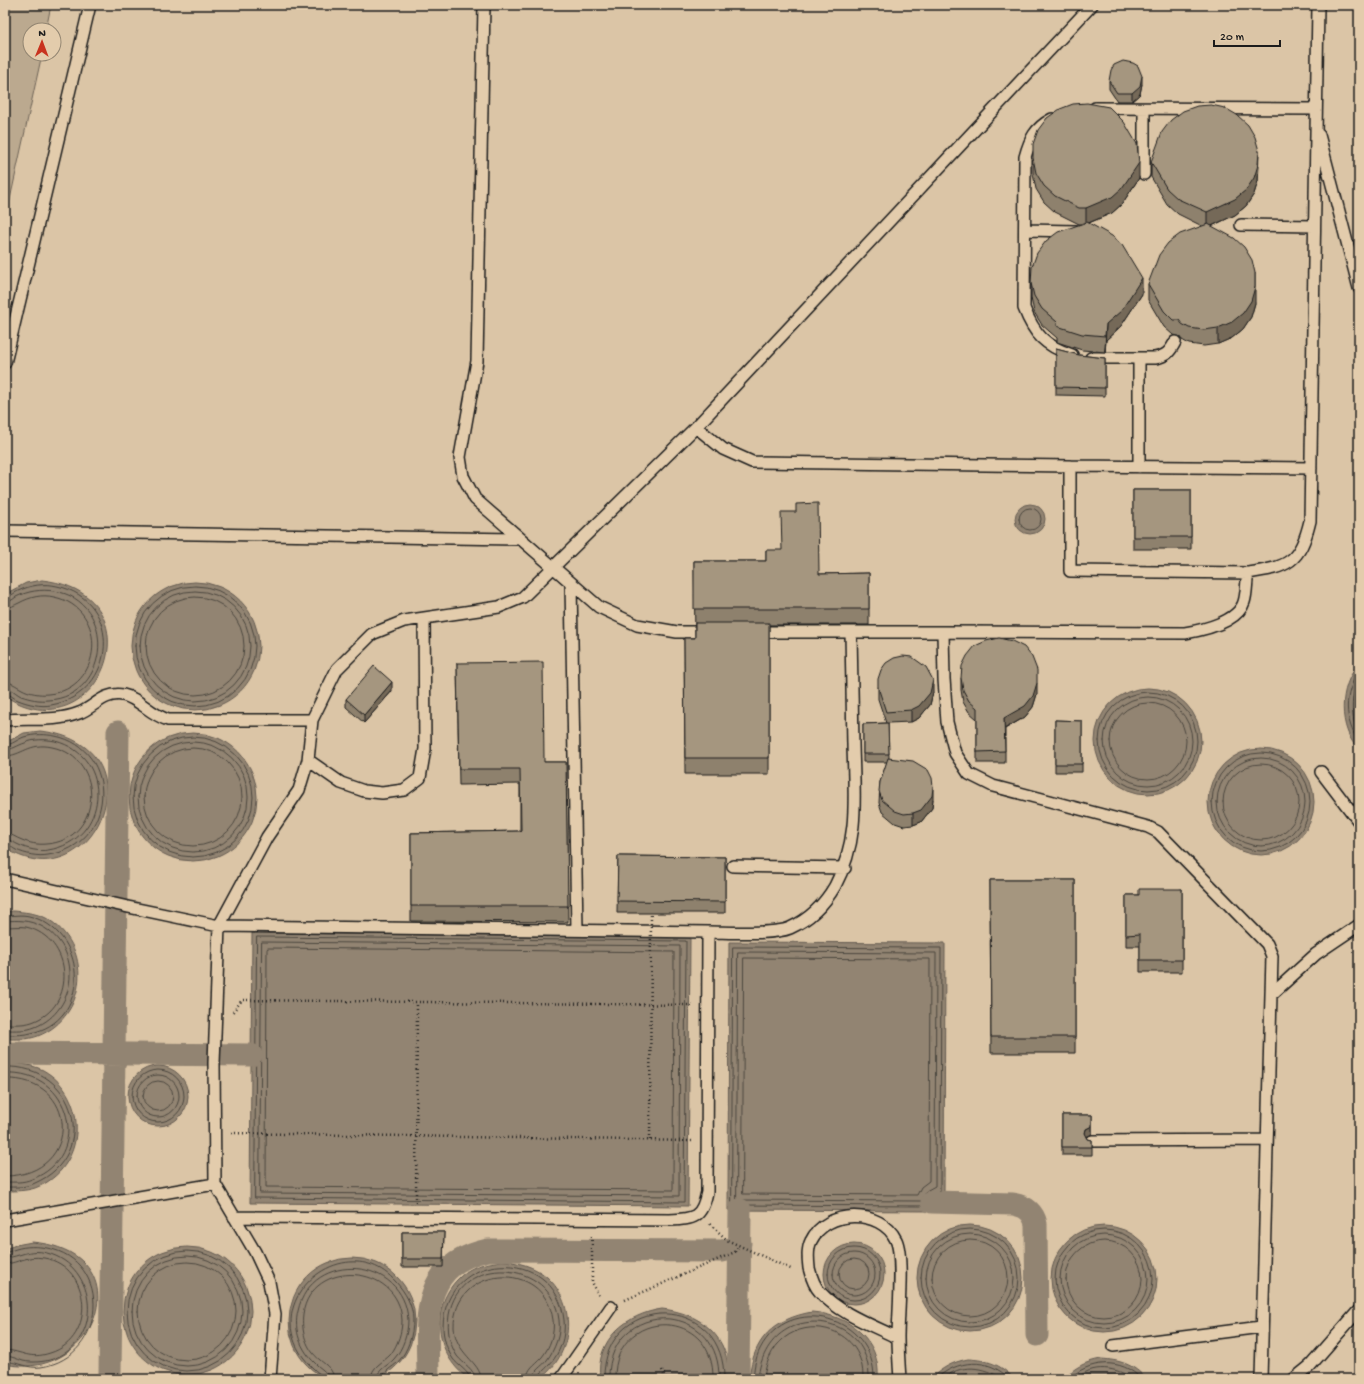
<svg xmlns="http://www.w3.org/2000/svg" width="1364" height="1384" font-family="'Gochi Hand',sans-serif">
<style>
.green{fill:#bba98f;stroke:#6c6256}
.water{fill:#928472;stroke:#635a50}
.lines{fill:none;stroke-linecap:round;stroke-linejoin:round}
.shore{stroke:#4b463e;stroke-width:1}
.canal{stroke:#928472;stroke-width:23}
.service-casing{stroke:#1c1c1c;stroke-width:14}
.path{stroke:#1c1c1c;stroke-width:2.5;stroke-dasharray:1 3;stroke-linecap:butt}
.service{stroke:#e3ccac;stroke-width:11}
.path-bridge{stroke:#1c1c1c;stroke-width:2.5;stroke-dasharray:1 3;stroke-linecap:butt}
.wall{fill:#8e816d;stroke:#1c1c1c}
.shaded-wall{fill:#746959;stroke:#1c1c1c}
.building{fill:#a5967f;stroke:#1c1c1c}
</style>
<rect width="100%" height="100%" fill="#dbc5a6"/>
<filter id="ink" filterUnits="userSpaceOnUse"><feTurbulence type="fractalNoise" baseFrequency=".025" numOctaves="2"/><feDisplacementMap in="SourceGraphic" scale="8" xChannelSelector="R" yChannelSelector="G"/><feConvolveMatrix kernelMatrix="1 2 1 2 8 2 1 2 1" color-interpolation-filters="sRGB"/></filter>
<g filter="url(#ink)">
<path class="green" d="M5,5H51L46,30H30V54H42L5,222Z"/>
<path class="water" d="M1015 519a15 15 0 1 1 30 0a15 15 0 1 1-30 0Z
M42,580C163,593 99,757 5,696V594L26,583Z
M131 646a64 64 0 1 1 128 0a64 64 0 1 1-128 0Z
M1359,664V750C1338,729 1338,686 1359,664Z
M1095 741a53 53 0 1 1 106 0a53 53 0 1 1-106 0Z
M40,731C162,743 95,906 5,848V743L24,733Z
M129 797a64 64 0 1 1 128 0a64 64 0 1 1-128 0Z
M1208 802a53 53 0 1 1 106 0a53 53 0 1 1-106 0Z
M13,911C24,912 36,913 46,918C93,944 89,1016 38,1036C28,1040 16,1039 5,1039V912Z
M252,933L690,937L688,1206L250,1203Z
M729,942L945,943L944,1197H932V1211L728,1210Z
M10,1063C22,1064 33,1065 43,1070C90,1096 87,1169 35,1188C26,1191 15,1191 5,1191V1064Z
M128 1096a30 30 0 1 1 60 0a30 30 0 1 1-60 0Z
M917 1278a53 53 0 1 1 106 0a53 53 0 1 1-106 0Z
M1051 1279a53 53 0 1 1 106 0a53 53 0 1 1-106 0Z
M32,1242C145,1252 97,1384 5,1364V1249L16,1245Z
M824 1274a30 30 0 1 1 60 0a30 30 0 1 1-60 0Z
M123 1311a64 64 0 1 1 128 0a64 64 0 1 1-128 0Z
M289 1321a63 63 0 1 1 126 0a63 63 0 1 1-126 0Z
M502,1261C518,1262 534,1266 547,1277C578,1305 573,1357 539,1379H469C431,1353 429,1296 469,1270C479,1264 490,1263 502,1261Z
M662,1309C701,1313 731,1337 728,1379H600C595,1339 627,1314 662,1309Z
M812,1312C848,1315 881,1339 878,1379H749C753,1339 773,1319 812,1312Z
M968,1359C987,1360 1001,1364 1014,1379H930C942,1368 952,1362 968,1359Z
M1101,1359C1119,1360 1134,1364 1146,1379H1063C1075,1367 1085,1362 1101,1359Z"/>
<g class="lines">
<path class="shore" d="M1019 519a11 11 0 1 1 22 0a11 11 0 1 1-22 0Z
M135 646a60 60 0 1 1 120 0a60 60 0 1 1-120 0Z
M140 646a55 55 0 1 1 110 0a55 55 0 1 1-110 0Z
M146 646a49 49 0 1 1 98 0a49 49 0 1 1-98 0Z
M5,597C10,597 14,593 18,591C31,585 44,583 57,586C124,600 118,694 51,705C41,707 28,704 18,700C13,698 10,694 5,693
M5,602C10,602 12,600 16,597C28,591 41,589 54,591C117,600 112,697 48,700C39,701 30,699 21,696C15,693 12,688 5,688
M5,608C11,608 14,605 19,603C30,597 42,594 54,597C109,608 104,690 48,694C40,695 29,693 22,689C16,686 12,682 5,682
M1359,670C1343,697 1344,717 1359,744
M1359,680C1350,696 1350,718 1359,734
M1099 741a49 49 0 1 1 98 0a49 49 0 1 1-98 0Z
M1104 741a44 44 0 1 1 88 0a44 44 0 1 1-88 0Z
M1110 741a38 38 0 1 1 76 0a38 38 0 1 1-76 0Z
M133 797a60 60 0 1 1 120 0a60 60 0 1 1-120 0Z
M138 797a55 55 0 1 1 110 0a55 55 0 1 1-110 0Z
M5,745C12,745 18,739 24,737C34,734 45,734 55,736C121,749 116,846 48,855C38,857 25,854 16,850C12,848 10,845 5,844
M144 797a49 49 0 1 1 98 0a49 49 0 1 1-98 0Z
M5,750C12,750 18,745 25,743C33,739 45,739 55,741C115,756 109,841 48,850C39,852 27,849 19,845C14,843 11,840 5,839
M1212 802a49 49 0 1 1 98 0a49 49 0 1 1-98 0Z
M5,756C22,756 29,742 52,747C107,758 102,841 46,844C38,845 29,843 22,840C16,838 12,834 5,833
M1217 802a44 44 0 1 1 88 0a44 44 0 1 1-88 0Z
M1223 802a38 38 0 1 1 76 0a38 38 0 1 1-76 0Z
M5,916C13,916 21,914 29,916C86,930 93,1016 35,1032C25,1035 16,1035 5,1035
M5,921C18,920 29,920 41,926C83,948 78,1010 35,1027C26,1031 15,1030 5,1030
M5,927C12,927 19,926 26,927C73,938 78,1006 32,1022C23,1025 14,1024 5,1024
M257,937L686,941L684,1202L255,1198Z
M262,942L680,946L679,1196L260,1193Z
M733,947L941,948L940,1191L929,1194L927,1206L732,1205Z
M268,948L674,952L673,1190L266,1187L267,950Z
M738,952L936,953L935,1186L926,1191L922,1201L737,1200Z
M744,958L930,959L929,1181L921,1187L917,1195L743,1194Z
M5,1067C77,1064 100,1155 35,1183C26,1188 15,1187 5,1187
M132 1096a26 26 0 1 1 52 0a26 26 0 1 1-52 0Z
M5,1073C73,1069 92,1157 32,1179C23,1183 14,1182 5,1182
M137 1096a21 21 0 1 1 42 0a21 21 0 1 1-42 0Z
M5,1079C80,1076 83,1176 5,1176
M143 1096a15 15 0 1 1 30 0a15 15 0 1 1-30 0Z
M921 1278a49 49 0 1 1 98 0a49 49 0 1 1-98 0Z
M1055 1279a49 49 0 1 1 98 0a49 49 0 1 1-98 0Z
M926 1278a44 44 0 1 1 88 0a44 44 0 1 1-88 0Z
M1060 1279a44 44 0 1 1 88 0a44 44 0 1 1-88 0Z
M932 1278a38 38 0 1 1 76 0a38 38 0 1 1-76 0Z
M1066 1279a38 38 0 1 1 76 0a38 38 0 1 1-76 0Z
M828 1274a26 26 0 1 1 52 0a26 26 0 1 1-52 0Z
M127 1311a60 60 0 1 1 120 0a60 60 0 1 1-120 0Z
M5,1253C9,1252 12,1250 16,1249C26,1246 37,1246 47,1248C113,1260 108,1357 41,1367C28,1369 17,1362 5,1361
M833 1274a21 21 0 1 1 42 0a21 21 0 1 1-42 0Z
M132 1311a55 55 0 1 1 110 0a55 55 0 1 1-110 0Z
M5,1258C20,1257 29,1248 47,1253C98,1266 104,1341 53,1359C44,1362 32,1363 23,1361C17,1359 11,1356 5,1356
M839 1274a15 15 0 1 1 30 0a15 15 0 1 1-30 0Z
M138 1311a49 49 0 1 1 98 0a49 49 0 1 1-98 0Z
M5,1264C19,1263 26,1255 44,1258C92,1266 97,1339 50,1353C29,1360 23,1351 5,1350
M323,1379L321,1375C240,1312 343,1221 396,1282C405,1292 413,1305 413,1320C413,1335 408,1351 398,1362C393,1367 382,1372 382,1379
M328,1379C327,1370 320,1369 315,1363C301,1350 293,1330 298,1311C311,1249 405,1257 408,1320C408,1333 403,1349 394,1359C388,1366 377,1369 377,1379
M334,1379C333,1369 327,1366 320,1360C306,1349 301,1331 303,1314C311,1258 399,1263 402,1320C402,1332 398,1344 391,1354C383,1363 371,1366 371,1379
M470,1379C470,1372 457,1365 453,1359C447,1350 443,1337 443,1327C444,1249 556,1244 564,1320C566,1336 560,1354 549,1365C545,1370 539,1373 538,1379
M475,1379C475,1369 463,1364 457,1356C449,1344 447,1329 449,1315C459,1253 552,1258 559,1320C561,1334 555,1349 547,1360C542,1367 533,1370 533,1379
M481,1379C481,1362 455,1354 454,1327C453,1265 545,1258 553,1320C555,1333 550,1347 542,1357C535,1365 527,1368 527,1379
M604,1379C602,1293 725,1291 724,1379
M609,1379C607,1299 721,1298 719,1379
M615,1379C613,1307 715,1306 713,1379
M753,1379C754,1369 755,1359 760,1349C789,1292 875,1316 874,1379
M758,1379C765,1299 871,1307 869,1379
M764,1379C770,1307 865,1314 863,1379
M936,1379C956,1360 989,1356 1009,1379
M943,1379C960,1363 984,1366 1002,1379
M953,1379C966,1372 979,1372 991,1379
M1069,1379C1088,1360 1122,1357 1141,1379
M1076,1379C1092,1363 1117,1367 1133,1379"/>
<path class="canal" d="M5,1053L251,1055
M932,1202L1013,1204C1025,1206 1033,1211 1036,1224L1037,1335
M110,1373L118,732
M428,1379C428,1323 417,1265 488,1250L722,1251L735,1248L740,1243
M738,1379L740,1210"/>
<defs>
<path id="service" d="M484,5L477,361L460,457L463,476L475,499L599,607L637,625L677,632H708
M1092,5L696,427L723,449L752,462L1070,466V571L1248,573C1288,567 1300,563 1310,521L1318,5
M1095,108L1316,109
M1144,109V174
M1052,119C1035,128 1030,139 1025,157L1024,308C1034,334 1045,346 1072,355
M1319,135L1359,288
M1241,225L1314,226
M1025,230L1076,231
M1091,358H1155C1166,356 1170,352 1175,342
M1139,358V467
M5,363L90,5
M1070,466L1311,468
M5,531L520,539
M1248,573C1246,582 1247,593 1244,602C1238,622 1203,630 1185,633L943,632L944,679L947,722L955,753L969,774L993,786L1148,827L1158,832L1267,944L1272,956L1261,1379
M571,584L577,930
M755,632H943
M5,720C29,718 56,722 79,713C95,707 103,692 123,695C139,698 149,714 168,720H312
M308,760L341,783L364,791L382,793L404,790L420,778L425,749L424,618
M1321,772L1359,822
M733,866L845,868
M5,879L128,907L219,926L708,932C727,932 774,935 790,928C810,919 824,905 835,886C860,839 854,795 853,744C852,707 852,670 851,632
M1271,995L1316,954L1359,925
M1092,1141L1267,1140
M234,1217L670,1220C694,1219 702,1218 707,1192L708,932
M5,1220L215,1184
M898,1338C872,1325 840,1314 820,1292C814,1286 811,1276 809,1268C808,1259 807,1249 811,1241C826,1209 881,1208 896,1240C904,1256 898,1316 898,1337C898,1351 899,1365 900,1379
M1113,1346L1261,1327
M270,1379L275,1314L269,1282L255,1252L215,1184L214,1063L219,926L267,837L299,790L308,760L312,720L337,669L372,634L404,621L499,607L523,597L696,427
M561,1379L611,1307
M1294,1379L1310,1366L1359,1310"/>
</defs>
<use href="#service" class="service-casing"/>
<path class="path" d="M233,1012L242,1000L692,1005
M231,1133L692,1141
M416,1202L417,1002
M710,1224L727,1240L793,1270
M592,1236V1282L599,1296
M625,1300L735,1252L739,1245
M662,1370L666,1379
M808,1379L814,1376"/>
<use href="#service" class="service"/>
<path class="path-bridge" d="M650,1140L651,913"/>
</g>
<path class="wall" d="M1109,81L1142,84L1140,94L1132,101H1117L1109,89Z
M1033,158L1139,178L1122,204L1112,213L1089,223L1142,294L1121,326L1106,340L1105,352L1082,350L1057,342V338L1042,325L1034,312L1031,298V283L1081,224H1079L1055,212L1044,202L1036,189L1033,174Z
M1151,162L1259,166L1258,181L1254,194L1246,206L1235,215L1212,226L1255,303L1251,317L1243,329L1232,338L1218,344L1204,346L1189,344L1182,340L1179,336L1173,335L1164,327L1148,300V284L1202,226L1178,214L1167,204L1151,177Z
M1056,349L1079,355L1105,358V396L1056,395Z
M1133,490H1191V549H1133Z
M766,550L819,574L869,573V625H769V774H685L684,638H695L694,561H766Z
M457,663L544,762H566L568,922L411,921V833L520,831V784L459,785Z
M961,678L1037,694L1033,707L1025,717L1005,729V763H977V719L969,712L963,702L961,690Z
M878,687L933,692L930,705L919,718L911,722L888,723L889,758L933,799L932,808L921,822L913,825L904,826L895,823L882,812L879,803L880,782L887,762H863V724L886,723L878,699Z
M392,691L364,723L346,707V699Z
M1055,720L1082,721V772H1055Z
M618,856L725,857V913H617Z
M990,880H1075V1053H991Z
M1182,889V972H1140V946H1126V895H1139Z
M1062,1115H1092V1134L1087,1137L1088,1139L1092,1140V1155H1062Z
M402,1232H444L443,1267H402Z"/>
<path class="shaded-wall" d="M1142,76V84L1140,94L1132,101V93Z
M1259,151L1258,181L1254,194L1246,206L1235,215L1207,228V212Z
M1139,163V178L1122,204L1112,213L1086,224V208Z
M1255,273V303L1251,317L1243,329L1232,338L1218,344V328Z
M1142,278V294L1121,326L1106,340L1105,352L1106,324Z
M933,680V692L930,705L919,718L911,722V710Z
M392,682V691L364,723V715Z
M1037,683V694L1033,707L1025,717L1004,729V718Z
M933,787V799L932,808L921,822L913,825V813Z
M1092,1126V1134L1086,1137L1085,1133L1086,1129Z"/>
<path class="building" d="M1123,61L1133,63L1138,66L1142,76L1140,86L1132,93H1117L1109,81L1111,70L1114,65Z
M1087,103L1109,107L1124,122L1137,144L1139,163L1122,188L1112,197L1086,208H1079L1055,196L1044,186L1036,173L1033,158V144L1038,130L1047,118L1060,109L1073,104Z
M1211,105L1225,108L1237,115L1248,125L1255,137L1259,151L1258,165L1254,178L1246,190L1235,199L1207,212L1178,199L1167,189L1151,162L1162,132L1171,120L1183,111L1197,106Z
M1087,222L1112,236L1122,245L1142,278L1121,311L1106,324L1105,336L1082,334L1057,326V322L1042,309L1034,296L1031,283L1032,267L1037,253L1046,241L1058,232Z
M1208,224L1234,238L1244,247L1252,260L1255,273V287L1251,301L1243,313L1232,322L1218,328L1204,330L1189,328L1182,324L1179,320H1173L1164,311L1148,284L1159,255L1168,243L1180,234Z
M1056,349L1079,355L1105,358V388L1056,387Z
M1133,490H1191V537H1133Z
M818,503L819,574L869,573V609H694V561H766V550H782L781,512H796V504Z
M695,623H769V758H685L684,638H695Z
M999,638L1012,641L1024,647L1032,657L1037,670V683L1033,696L1025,706L1004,718L1005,751L977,752V708L969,701L963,690L961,678L962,666L967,656L975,646L986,641Z
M903,656L912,657L926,667L933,680L930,693L919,706L911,710L886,712L878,687V679L881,670L886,663L894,658Z
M543,662L544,762H566L568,906H411V833L521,831L520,769H459L457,663Z
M374,666L392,682L364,715L346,699Z
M1055,720L1082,721V764H1055Z
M888,723L889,754H863V724Z
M888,758L913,761L928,770L932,778L933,787L932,796L921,810L913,813L904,814L895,811L882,800L879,791L880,782Z
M618,856L725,857V902L617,901Z
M990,880H1075V1037H991Z
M1139,889H1182V960H1140V934L1126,935V895H1139Z
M1062,1115H1092V1126L1086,1129L1085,1133L1088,1139L1092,1140V1147H1062Z
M402,1232H444L443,1259H402Z"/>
</g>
<rect width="1364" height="1384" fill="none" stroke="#e3ccac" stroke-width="20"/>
<rect x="10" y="10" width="1344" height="1364" fill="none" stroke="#1c1c1c" stroke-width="1.5" filter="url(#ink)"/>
<g transform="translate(42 42) rotate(1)"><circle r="19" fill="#e3ccac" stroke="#938672"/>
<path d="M0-3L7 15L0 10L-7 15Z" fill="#c8321e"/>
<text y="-6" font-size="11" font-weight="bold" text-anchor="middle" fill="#1c1c1c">N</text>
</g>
<path d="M1214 40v6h66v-6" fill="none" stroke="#1c1c1c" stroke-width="2"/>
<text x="1220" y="40" font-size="12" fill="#1c1c1c" stroke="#e3ccac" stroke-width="3" paint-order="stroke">20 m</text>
</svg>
